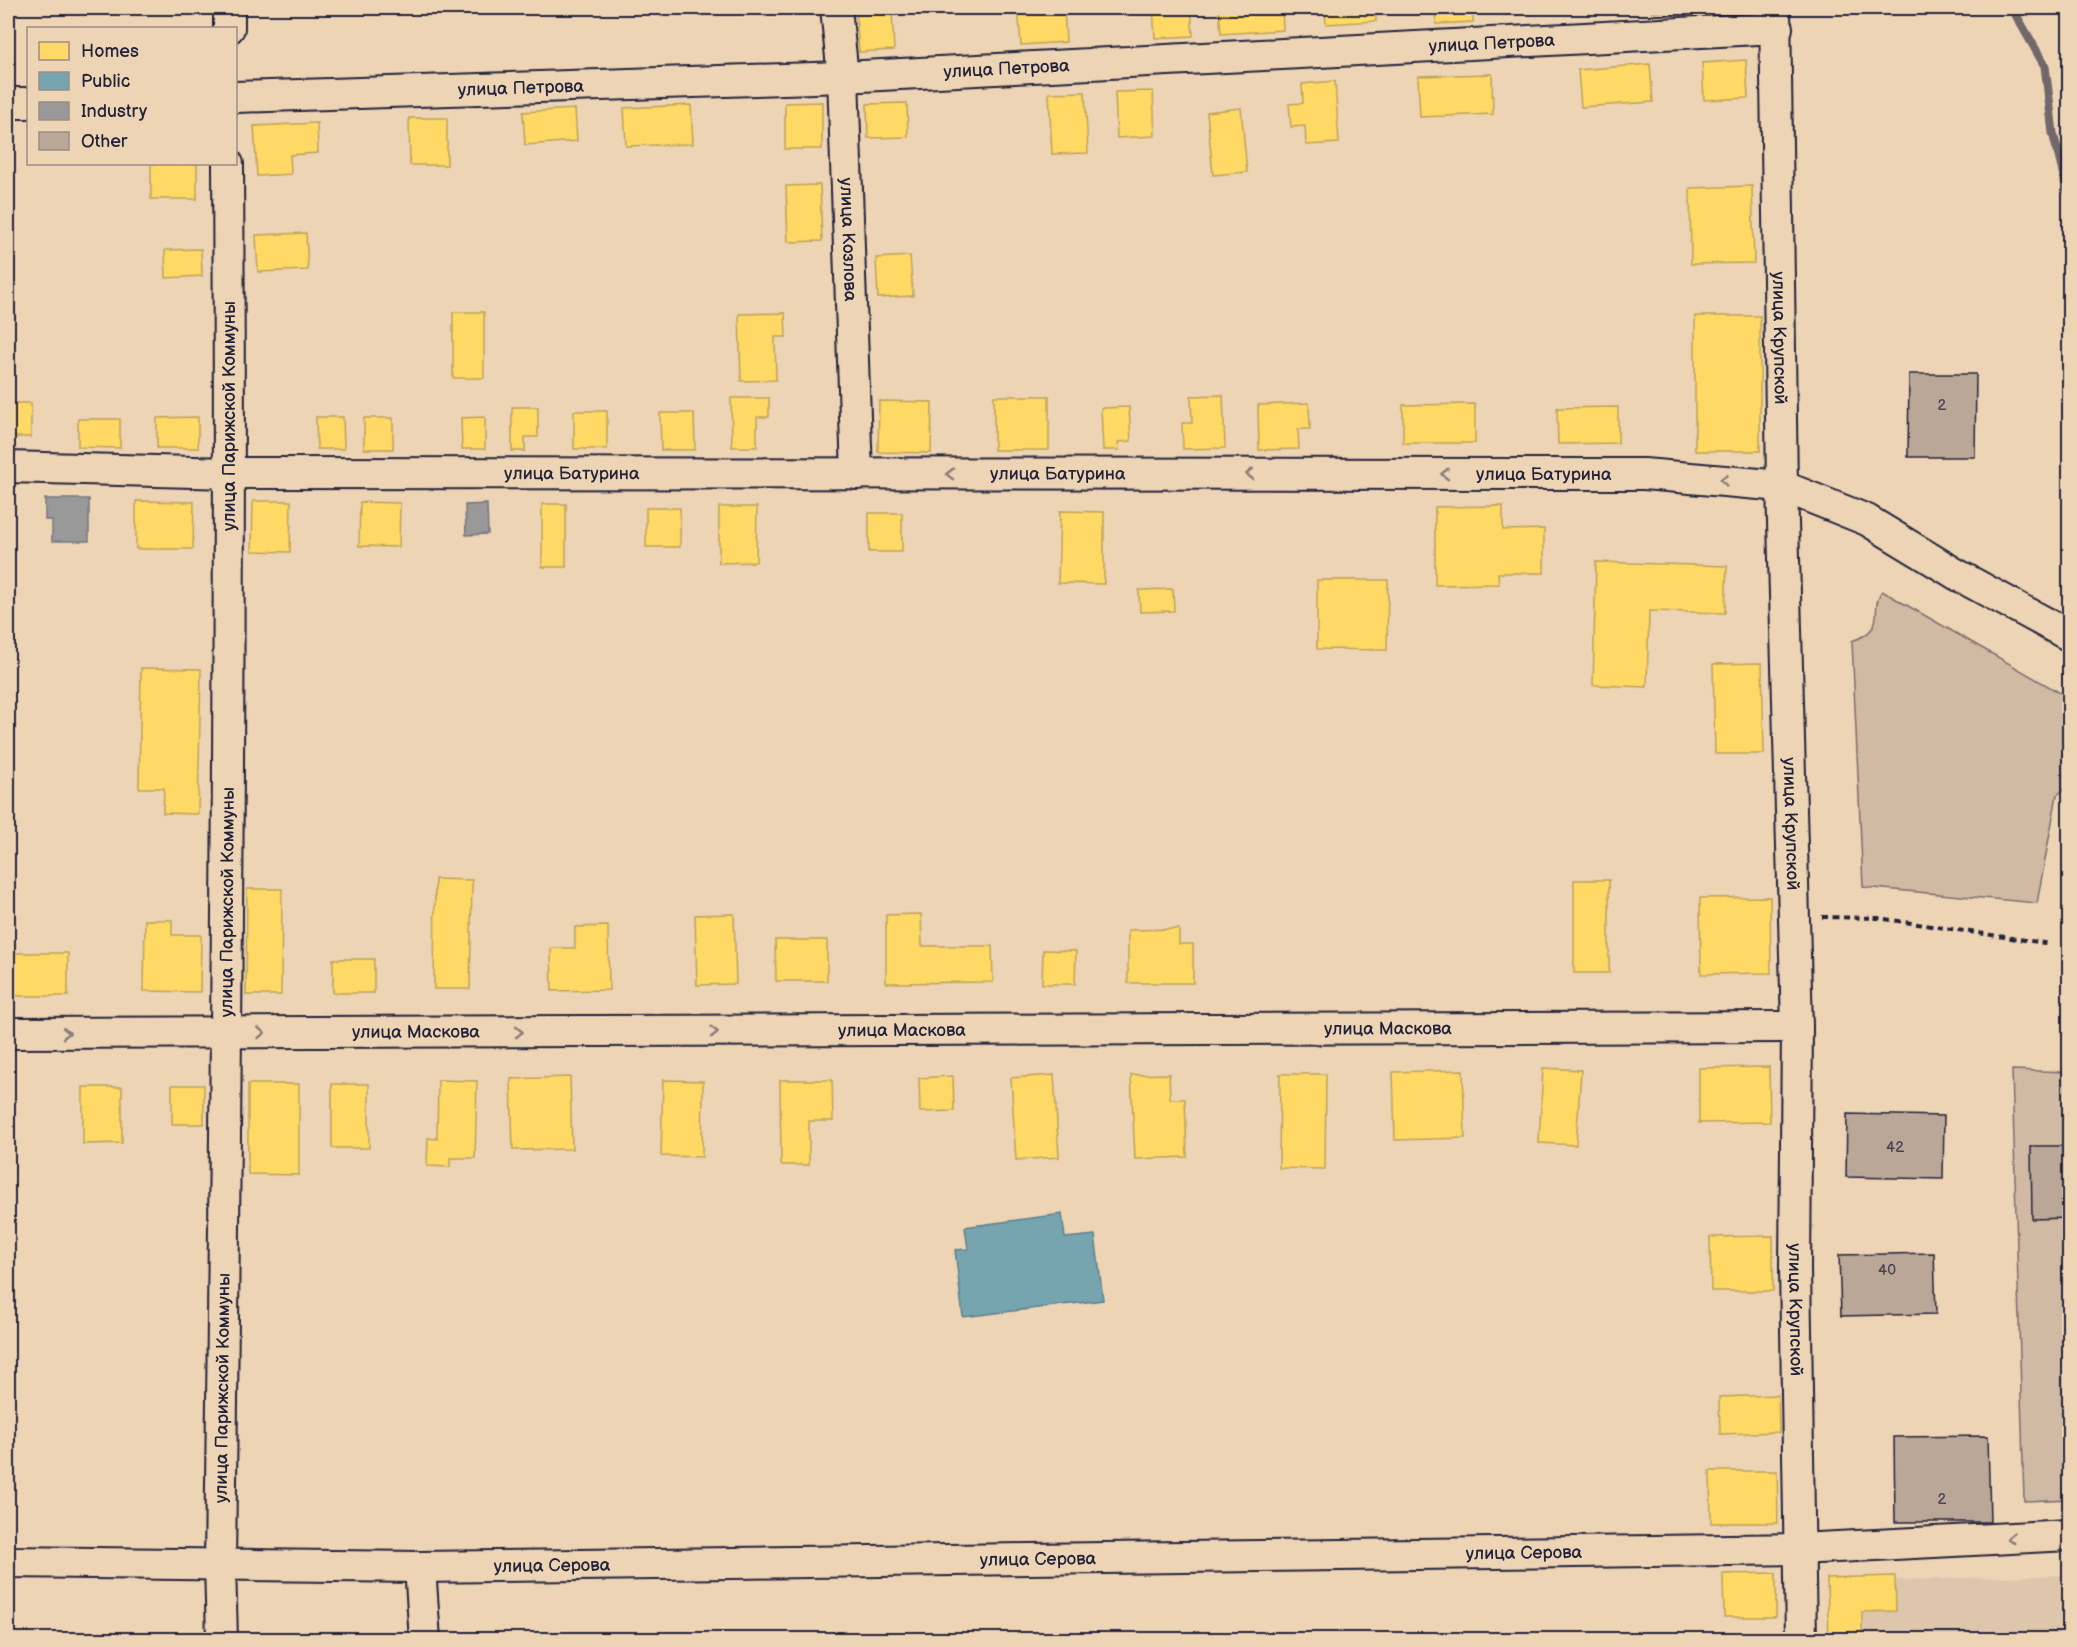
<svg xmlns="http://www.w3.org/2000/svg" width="2077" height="1647" font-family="'Balsamiq Sans',sans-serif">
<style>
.built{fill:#dec6ac}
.green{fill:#d0baa4;stroke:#796e70;stroke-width:1.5}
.homes{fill:#ffd966;stroke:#bda259;stroke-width:1.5}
.public{fill:#76a5af;stroke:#5d7e8c;stroke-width:1.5}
.industry{fill:#999;stroke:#75757d;stroke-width:1.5}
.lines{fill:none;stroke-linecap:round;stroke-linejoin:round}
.stream{stroke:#71676a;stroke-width:9}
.building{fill:#baa797;stroke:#22223b;stroke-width:1.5}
.minor-casing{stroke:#22223b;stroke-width:34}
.path{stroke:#22223b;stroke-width:4;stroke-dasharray:6 4.5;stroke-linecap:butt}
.minor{stroke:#edd4b5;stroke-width:30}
.oneway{stroke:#887b78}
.labels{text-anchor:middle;stroke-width:6;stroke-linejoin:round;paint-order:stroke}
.number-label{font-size:15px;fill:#484352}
.street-label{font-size:18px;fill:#22223b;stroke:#edd4b5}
</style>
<rect width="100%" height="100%" fill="#edd4b5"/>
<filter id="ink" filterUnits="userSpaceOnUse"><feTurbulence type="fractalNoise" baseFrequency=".0167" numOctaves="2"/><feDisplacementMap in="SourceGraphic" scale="12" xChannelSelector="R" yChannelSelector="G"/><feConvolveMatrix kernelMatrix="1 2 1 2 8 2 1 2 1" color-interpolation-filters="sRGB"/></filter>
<g filter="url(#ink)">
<path class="built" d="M2069,1575V1639L1837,1640L1838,1582Z"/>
<path class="green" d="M1882,591L2069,698V786L2057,795L2037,903L1863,887L1852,641C1890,628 1868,609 1882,591Z
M2012,1070L2069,1072V1499L2024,1501Z"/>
<path class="homes" d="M1018,8H1064L1066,42L1021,45Z
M1153,8H1191L1193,36L1155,38Z
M1219,8H1282L1283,30L1221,34Z
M1325,8H1375L1376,21L1326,24Z
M1435,8H1473V22L1436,24Z
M1505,8H1534V14L1505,15Z
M1652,8H1672V11L1652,12Z
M1707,8H1748V10L1708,12Z
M892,13L894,50L859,52L856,15Z
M1746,60L1748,98L1704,100L1702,63Z
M1650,64L1653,102L1581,107L1578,70Z
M1492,74L1493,114L1420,117L1418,76Z
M1335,81L1339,143L1306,145L1305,126L1291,127L1289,104L1303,103L1302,84Z
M1153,91L1155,136L1117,138L1115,92Z
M1085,92L1088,153L1052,154L1049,93Z
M822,102V149H785V103Z
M907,103L908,137L868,138L867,104Z
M691,105L693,144L626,146L624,108Z
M1241,108L1247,172L1213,175L1207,112Z
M575,109L577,141L525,145L523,112Z
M409,118H447V165H410Z
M317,123L318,153L290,155L291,174L257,176L254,126Z
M151,164H197V199H151Z
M820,185L822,241L788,242L786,186Z
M1752,186L1754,263L1691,264L1690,188Z
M306,233L308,270L258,272L256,235Z
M201,249L202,276L166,278L165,250Z
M910,256L913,296L878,298L876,258Z
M453,312H484V378H453Z
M785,313L786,337H775L776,380L741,381L739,314Z
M1695,316H1760V451H1695Z
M1223,395L1225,448L1183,449L1182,423H1192L1191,396Z
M994,396H1049V450H994Z
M731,398H769V417H757V447H732Z
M879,401L932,402L931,453L878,452Z
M8,403H31V437H8Z
M1309,403L1310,429H1298L1299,449L1259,450L1258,405Z
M1475,404V443H1403V405Z
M512,407H538V437H525V451H512Z
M1129,407L1131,441L1118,442L1119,450H1103L1101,408Z
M1618,407V443L1558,444L1557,408Z
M574,411H607V449H574Z
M660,413H694L695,450H661Z
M198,417V448H157V418Z
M316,417H343L344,449H317Z
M485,417V449H462L461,418Z
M364,418H393V449H364Z
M78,419H120V448L78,447Z
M136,501L194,502L193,549H136Z
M253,501H291L290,552L252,551Z
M360,502L400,503L399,547L359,546Z
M542,504H566V567H542Z
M1503,506V530L1544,529V573H1498L1499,584L1435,585V507Z
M719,507H757L756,562L719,563Z
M646,508H680V547H646Z
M1060,511L1104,512V584L1058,583Z
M869,513H902V552H869Z
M1596,562L1727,566L1725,613L1649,611L1647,687L1593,685Z
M1317,580H1388L1387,650L1317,649Z
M1173,589L1174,611L1140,612L1139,590Z
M1762,663L1764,754H1715L1713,664Z
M141,668L201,669L198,814L163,813L164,788H139Z
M435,879L472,880L470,989H434Z
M1574,880H1609V973H1574Z
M247,889H282L281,995H246Z
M1770,897L1771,973L1701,974L1700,898Z
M734,914L736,984L697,985L695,915Z
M921,914L922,946H992L993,982L886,983V915Z
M145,920H172V935H201L200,992L144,991Z
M608,926L609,990L552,991L551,948H575V927Z
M1179,929V944H1193V983H1128V930Z
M775,940H827V981H776Z
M1043,950L1076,951L1075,984H1042Z
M8,953H68V996H8Z
M333,959H374V993H333Z
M1769,1067L1770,1122L1699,1123V1068Z
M1543,1068L1581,1070L1576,1145L1539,1143Z
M1463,1070L1465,1138L1395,1140L1393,1072Z
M1169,1074L1170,1099H1185L1187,1157L1135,1159L1131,1075Z
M1280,1074H1326L1325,1169L1279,1168Z
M1054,1075L1059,1157L1016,1160L1011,1078Z
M953,1076L954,1111L920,1112L919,1078Z
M570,1077L572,1149L513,1150L511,1079Z
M438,1080L477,1081L475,1158H450V1167L427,1166L428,1138L437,1139Z
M663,1080L703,1081L702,1157L661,1156Z
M780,1080H832L833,1121H809V1165H781Z
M248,1084H299V1175L248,1174Z
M332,1084H369V1148H332Z
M172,1085H204V1124H172Z
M83,1087H122V1143L83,1144Z
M1773,1236V1291H1711L1710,1237Z
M1778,1395L1779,1432L1720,1434L1719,1397Z
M1710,1471H1777L1778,1523H1711Z
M1776,1573V1617H1724L1723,1574Z
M1895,1576L1896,1611L1862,1612V1640H1829L1827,1578Z"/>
<path class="public" d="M1062,1214L1065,1238L1095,1235L1103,1300L963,1317L955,1250L968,1249L965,1227Z"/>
<path class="industry" d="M45,499H89V541H52V520H45Z
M487,504L488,534L466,535L465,505Z"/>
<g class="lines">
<path class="stream" d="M2012,8L2045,66L2053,133L2070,200"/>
</g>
<path class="building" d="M1909,374H1976L1975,457H1908Z
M1847,1114L1944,1116L1943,1179L1846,1177Z
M2031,1146H2070V1218L2032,1219Z
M1934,1253L1936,1314L1841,1316L1839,1255Z
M1988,1436L1990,1522H1895L1894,1437Z"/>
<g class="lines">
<defs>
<g id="minor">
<path id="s1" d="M836,8L843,77L857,474"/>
<path id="s2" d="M1775,8L1782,486L1797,1027L1795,1268L1801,1640"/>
<path d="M229,28V8"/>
<path id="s3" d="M236,97L843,77L1777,28"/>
<path d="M8,103H28"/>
<path id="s4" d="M8,467L230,473L1644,474L1782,486L1867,520L1956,574L2070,636"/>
<path id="s5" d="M8,1033L1797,1027"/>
<path id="s6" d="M8,1562L420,1567L1798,1549L2070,1535"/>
<path d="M420,1567L425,1640"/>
<path id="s7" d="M222,1640L220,1563C226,1096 231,630 228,164"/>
</g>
</defs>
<use href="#minor" class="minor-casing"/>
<path class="path" d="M1822,917L1878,918L2051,944"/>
<use href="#minor" class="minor"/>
</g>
<defs><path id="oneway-chevron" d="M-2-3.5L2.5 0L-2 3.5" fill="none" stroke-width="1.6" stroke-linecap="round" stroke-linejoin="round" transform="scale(1.5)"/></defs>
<g class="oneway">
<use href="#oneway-chevron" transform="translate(950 474) rotate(-180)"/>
<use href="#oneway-chevron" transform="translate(1250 474) rotate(-180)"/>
<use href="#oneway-chevron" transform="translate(1445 474) rotate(-180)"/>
<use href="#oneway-chevron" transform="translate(1724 480) rotate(-174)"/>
<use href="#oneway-chevron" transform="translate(519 1032)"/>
<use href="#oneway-chevron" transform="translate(714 1032)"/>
<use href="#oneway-chevron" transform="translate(66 1033)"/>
<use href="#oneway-chevron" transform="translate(261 1033)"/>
<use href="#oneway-chevron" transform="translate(2011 1538) rotate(177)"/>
</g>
</g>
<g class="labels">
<g class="number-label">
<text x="1942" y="410">2</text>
<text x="1895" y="1152">42</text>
<text x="1887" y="1275">40</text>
<text x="1942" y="1504">2</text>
</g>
<g class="street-label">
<text dy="6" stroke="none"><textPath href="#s3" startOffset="1257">улица Петрова</textPath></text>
<text dy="6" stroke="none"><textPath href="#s3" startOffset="771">улица Петрова</textPath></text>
<text dy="6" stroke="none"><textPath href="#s3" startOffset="285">улица Петрова</textPath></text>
<text dy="6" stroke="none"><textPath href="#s1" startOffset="232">улица Козлова</textPath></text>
<text dy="6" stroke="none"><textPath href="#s2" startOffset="330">улица Крупской</textPath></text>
<text transform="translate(229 416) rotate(-90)" y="6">улица Парижской Коммуны</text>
<text dy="6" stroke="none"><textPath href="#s4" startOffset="564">улица Батурина</textPath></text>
<text dy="6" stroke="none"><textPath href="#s4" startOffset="1050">улица Батурина</textPath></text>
<text dy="6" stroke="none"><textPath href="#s4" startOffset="1536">улица Батурина</textPath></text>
<text dy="6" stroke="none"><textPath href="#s2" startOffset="816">улица Крупской</textPath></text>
<text dy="6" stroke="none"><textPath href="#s7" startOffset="738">улица Парижской Коммуны</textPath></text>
<text dy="6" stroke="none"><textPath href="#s5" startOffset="1380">улица Маскова</textPath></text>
<text dy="6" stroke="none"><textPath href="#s5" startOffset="894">улица Маскова</textPath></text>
<text dy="6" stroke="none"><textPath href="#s5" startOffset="408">улица Маскова</textPath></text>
<text dy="6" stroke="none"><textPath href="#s2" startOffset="1302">улица Крупской</textPath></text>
<text dy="6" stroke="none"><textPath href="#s7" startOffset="252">улица Парижской Коммуны</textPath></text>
<text dy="6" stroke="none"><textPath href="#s6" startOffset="1516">улица Серова</textPath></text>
<text dy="6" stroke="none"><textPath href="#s6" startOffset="1030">улица Серова</textPath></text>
<text dy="6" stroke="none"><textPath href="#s6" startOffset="544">улица Серова</textPath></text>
</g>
</g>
<rect width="2077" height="1647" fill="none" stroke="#edd4b5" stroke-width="30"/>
<rect x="15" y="15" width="2047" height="1617" fill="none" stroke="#22223b" stroke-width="2" filter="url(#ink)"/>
<rect x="27" y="27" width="210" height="138" fill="#edd4b5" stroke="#9c8d84" stroke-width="1.5"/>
<rect x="39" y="42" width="30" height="18" fill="#ffd966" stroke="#9c8d84" stroke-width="1.5"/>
<text x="81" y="57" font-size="18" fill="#22223b">Homes</text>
<rect x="39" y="72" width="30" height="18" fill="#76a5af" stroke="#9c8d84" stroke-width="1.5"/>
<text x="81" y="87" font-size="18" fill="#22223b">Public</text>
<rect x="39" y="102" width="30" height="18" fill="#999999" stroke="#9c8d84" stroke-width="1.5"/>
<text x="81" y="117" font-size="18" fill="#22223b">Industry</text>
<rect x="39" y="132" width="30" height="18" fill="#baa797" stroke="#9c8d84" stroke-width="1.5"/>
<text x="81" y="147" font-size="18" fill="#22223b">Other</text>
</svg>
